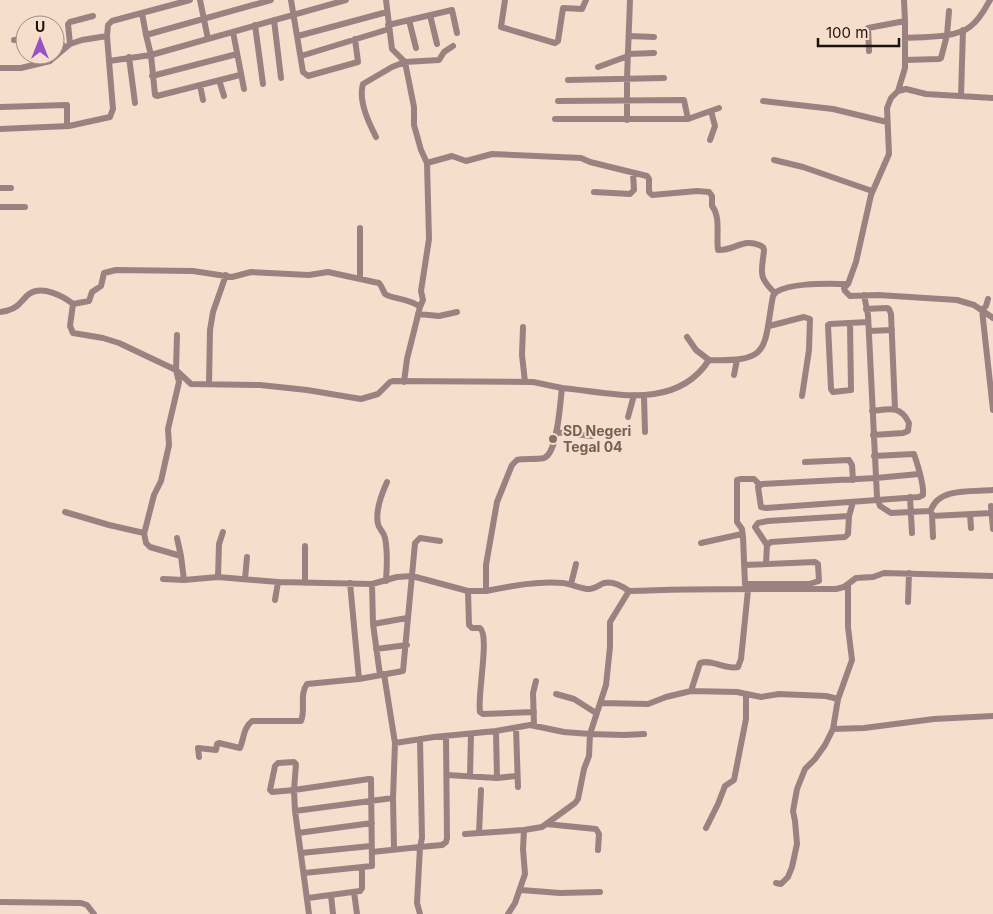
<svg xmlns="http://www.w3.org/2000/svg" width="993" height="914" font-family="Inter,sans-serif">
<style>
.lines{fill:none;stroke-linecap:round;stroke-linejoin:round}
.minor{stroke:#9b8280;stroke-width:6}
.education-dot{fill:#8d6e63;stroke:#f5decc;stroke-width:2}
.labels{text-anchor:middle;stroke-width:4;stroke-linejoin:round;paint-order:stroke}
.education-label{font-size:14px;font-weight:bold;fill:#785e54;stroke:#f5decc;text-anchor:start}
</style>
<rect width="100%" height="100%" fill="#f5decc"/>
<g class="lines">
<path class="minor" d="M200,0L208,39
M271,0L146,35L151,55L346,0
M291,0L303,72L308,76L358,62L355,39
M386,0L392,49L405,62L414,107V125L421,150L427,163L429,239L421,291L423,300L420,307
M505,0L501,27L555,43L558,41L563,8L582,9L586,0
M142,13L146,35
M430,15L437,44
M274,20L281,78
M409,20L416,48
M255,25L263,84
M388,25L452,10L457,33
M233,32L244,89
M55,36L65,48
M107,36L109,61
M298,36L387,12
M629,36L654,37
M905,38C923,37 957,38 971,26C980,19 985,9 990,0
M14,40L25,39
M70,44L68,24L70,22L93,16
M869,51L868,28L905,21
M628,54L654,53
M301,56L389,29
M129,57L135,103
M905,60L939,59L941,58L947,35L949,11
M598,67L628,56
M0,68H21L50,61L70,44L82,40L107,36L108,25L112,21L190,0
M152,76L237,54
M219,80L224,96
M568,80L664,78
M200,85L203,100
M898,91L906,89L926,94L993,98
M961,96L963,30
M558,101L684,100L688,119
M763,101L833,109L887,122
M0,107L67,105V126
M555,119H688L719,108
M627,120V78L630,0
M0,129L69,126L110,117L113,109L109,61L151,55L155,95L157,96L240,75
M376,137C369,123 358,101 363,84L392,67L405,62L439,60L444,52L453,46
M710,140L715,126L711,111
M774,160L803,167L872,191
M427,163L452,156L466,161L492,154L581,158L590,162L647,176L649,179V192L652,195L697,191L709,192L712,196V206C721,217 716,236 718,250C735,251 744,236 763,247L764,250C762,272 757,276 775,293
M0,188H11
M594,192L630,194L634,190L633,173
M0,207H25
M360,228V279
M848,284L844,288L845,291L850,296L878,295L957,300L974,305L993,318
M864,295L868,315L877,497L880,506L891,513L929,511L931,510C939,487 973,492 993,490
M988,299L986,306L982,310L993,410
M73,304L70,326L73,333L103,338L119,343L176,370L191,384L260,385L307,390L361,399L378,394L390,382L393,381L533,382L562,388
M73,304L89,301L92,292L101,286L104,273L116,270L193,271L232,277L251,272L309,275L328,272L374,282L379,283C382,286 383,291 385,294C391,299 410,298 420,307L407,359L404,382
M866,309L887,308L889,309L891,314L895,409
M0,312C8,311 16,309 21,302C24,299 26,296 29,294C42,285 63,296 73,304
M418,314L439,316L457,312
M850,323L851,390L833,392L831,389L828,325L830,324L868,322
M769,326L804,317L810,319L809,350L802,396
M523,327L522,355L525,382
M869,331L892,330
M687,337L696,350L709,360
M734,375L737,360
M209,383L210,330L213,312L226,275
M644,396L645,432
M872,411C890,409 900,405 909,423L908,431L903,433L873,435
M628,417L634,395
M556,432L592,436
M874,456L914,454C918,466 924,483 923,495L919,497L766,508L761,507L758,487L762,484L876,478L919,474
M805,462L849,460L852,465L853,480
M910,497L912,533
M991,506L993,529
M65,512L109,525L144,533L146,543L150,547L181,556L184,580
M932,514L933,537
M970,514L971,528
M932,516L992,513
M144,534L154,495L161,481L169,445L168,429L179,382L176,370L177,335
M177,538L181,556
M701,543L742,534
M767,545L755,527L758,523L768,521L849,516
M305,546V583
M766,564L767,545L771,542L845,537L848,534L849,516L853,502
M744,565L815,562L818,564L819,581L809,584H745L743,537L742,529L737,522V480L741,479H754L760,485
M218,577L219,544L223,532
M163,579L184,580L218,577L278,582L372,584L397,577L412,576L468,591H486
M245,579L247,557
M386,581C387,567 388,552 385,538C384,532 379,529 378,524C375,511 382,493 387,482
M350,583L359,679
M372,584L373,624L380,675
M571,584L576,564
M468,591L469,625L472,628H480C490,636 477,695 480,712L483,714L534,712
M629,591C698,588 767,589 836,589L844,587L856,578L873,577L884,573L993,576
M275,600L278,582
M908,602L909,573
M373,624L407,618
M376,649L407,645
M384,674L395,743L393,798L394,849
M691,691L700,663C713,659 725,670 738,667L741,659L748,590
M556,694L574,699L596,713
M838,699L852,660L848,627V584
M601,703L648,704L666,697L691,691L737,692L761,697L779,694L826,696L838,699L833,729L825,745L815,759L805,769L797,789L793,811L795,821L797,844L792,867L788,877L781,884L776,883
M534,725L533,693L536,681
M516,728L518,787
M833,729L864,728L934,719L993,716
M496,731L497,778
M420,739L422,838L420,847L442,845L446,842L447,838L446,736
M395,743L434,737L496,731L530,725L564,732L590,734L624,735L644,734
M199,757L198,748L216,750L217,744L219,743L240,748C244,739 243,728 252,721H301C306,710 299,694 307,684L359,679L403,671L415,543L420,538L440,541
M447,775L497,778L516,776
M470,776L471,734
M295,811L393,798
M546,824L596,829L599,834L598,850
M706,828L718,804L725,786L734,780L746,719V695
M298,833L372,823
M479,833L481,790
M465,834L524,830
M372,852L420,847L417,903L420,914
M301,853L371,846
M304,873L372,866L371,779H369L294,790L272,792L270,790L275,766L278,763L294,762L296,764L294,790L295,811L309,914
M521,890L560,893L600,892
M354,892L357,914
M331,895L333,914
M308,898L360,891L362,888V867
M0,902L81,903L87,905L94,914
M508,914L515,903L525,874L523,849L524,830L542,827L575,803L578,799L584,769L589,756L590,734L606,685L610,647V622L629,591C622,586 613,581 604,583C599,585 595,589 589,589C581,589 572,584 563,583C536,581 512,586 486,591V565L497,502L512,465L517,460C525,458 535,460 544,458C558,453 560,402 562,388C613,393 676,411 709,360C772,362 763,349 773,296L776,292C793,282 828,284 848,284L856,262L871,195L889,154L887,108L891,98L898,91L905,68V21L904,0"/>
</g>
<circle class="education-dot" cx="553" cy="439" r="5"/>
<g class="labels">
<g class="education-label">
<text x="563" y="436">SD Negeri<tspan x="563" dy="16">Tegal 04</tspan></text>
</g>
</g>
<g transform="translate(40 40)"><circle r="24" fill="#f5decc" stroke="#9e8d80"/>
<path d="M0-4L9 19L0 12L-9 19Z" fill="#9852c6"/>
<text y="-8" font-size="14" font-weight="bold" text-anchor="middle" fill="#1b130d">U</text>
</g>
<path d="M818 38v8h81v-8" fill="none" stroke="#1b130d" stroke-width="2.5"/>
<text x="826" y="38" font-size="15" fill="#1b130d" stroke="#f5decc" stroke-width="4" paint-order="stroke">100 m</text>
</svg>
